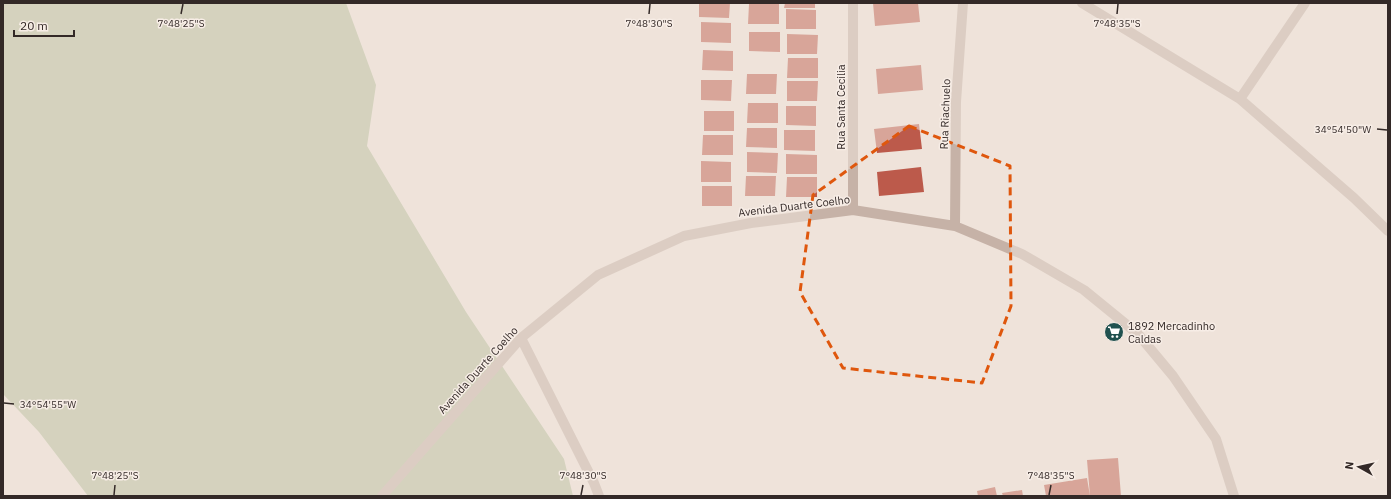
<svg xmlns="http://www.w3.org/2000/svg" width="1391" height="499" font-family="'IBM Plex Sans',sans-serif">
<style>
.green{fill:#b5bd9b}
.building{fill:#bc5a4b}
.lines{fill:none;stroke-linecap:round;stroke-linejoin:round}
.street{stroke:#c6b2a7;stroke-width:10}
.marked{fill:none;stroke:#df570d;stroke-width:3;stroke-dasharray:8 5;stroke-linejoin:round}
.ticks{fill:none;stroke:#332927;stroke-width:1.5}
.labels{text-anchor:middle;stroke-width:3;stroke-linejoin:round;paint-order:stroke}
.street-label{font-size:11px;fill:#332927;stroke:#f7ede6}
.poi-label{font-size:11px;fill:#332927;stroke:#f7ede6;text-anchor:start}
.ticks-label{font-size:10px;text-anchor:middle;fill:#332927;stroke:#f7ede6;stroke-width:3;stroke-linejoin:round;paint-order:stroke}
</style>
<rect width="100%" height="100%" fill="#efe3da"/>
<path class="green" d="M3,3H346L376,85L367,146L466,312L564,459L573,496H88L39,432L3,394Z"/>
<path class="building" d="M699,3H730L729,18L699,17Z
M785,3H815V8H784Z
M873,3H918L920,22L875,26Z
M749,4H779V24H748Z
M786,9L816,10V29H786Z
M701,22L731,23V43L701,42Z
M749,32H780V52L749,51Z
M787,34L818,35L817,54H787Z
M703,50L733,51V71L702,70Z
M788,58H818V78H787Z
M921,65L923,90L878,94L876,69Z
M747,74H777L776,94H746Z
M701,80H732L731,101L701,100Z
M787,81H818L817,101H787Z
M748,103H778V123H747Z
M786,106H816V126L786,125Z
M704,111H734V131H704Z
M919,124L922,149L877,153L874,129Z
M747,128H777V148L746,147Z
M784,130H815V151L784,150Z
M703,135H733V155H702Z
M747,152L778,153L777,173L747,172Z
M786,154L817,155V174H786Z
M701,161L731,162V182H701Z
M921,167L924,192L879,196L877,172Z
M746,176H776L775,196H745Z
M787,177H817V197H786Z
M702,186H732V206H702Z
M1118,458L1121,496H1090L1087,460Z
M1087,478L1090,496H1046L1044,485Z
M995,487L997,496H978L977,491Z
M1022,490L1023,496H1003L1002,493Z"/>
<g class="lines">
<path class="street" d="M853,3V210
M1082,3L1240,99L1354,198L1388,231
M1240,99L1305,3
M955,226L956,102L963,3
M521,338L594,483L599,496
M382,496L521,338L598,275L684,236L751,223L853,210L955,226L1022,254L1084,290L1138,334L1173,376L1216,439L1234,496"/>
</g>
<path d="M0 0H1391V499H0ZM909,126L1010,166L1011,306L982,383L843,368L800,292L813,195Z" fill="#efe3da" fill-opacity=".55" fill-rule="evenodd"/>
<path class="marked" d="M909,126L1010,166L1011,306L982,383L843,368L800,292L813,195Z"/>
<path class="ticks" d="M181,14L183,4M649,14L650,4M1117,14L1118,4M1377,129L1387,130M4,403L14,404M114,495L115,485M581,495L583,485M1049,495L1051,485"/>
<defs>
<symbol id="supermarket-disc" viewBox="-11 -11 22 22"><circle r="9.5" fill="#20514f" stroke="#f7ede6"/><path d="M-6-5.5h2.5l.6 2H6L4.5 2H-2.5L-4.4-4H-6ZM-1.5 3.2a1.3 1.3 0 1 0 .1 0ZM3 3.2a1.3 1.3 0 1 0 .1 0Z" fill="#fff"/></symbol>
</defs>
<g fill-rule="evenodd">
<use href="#supermarket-disc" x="1103" y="321" width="22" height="22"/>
</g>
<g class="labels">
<g class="street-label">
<text transform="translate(841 107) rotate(-90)" y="4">Rua Santa Cecilia</text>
<text transform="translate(945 114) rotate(-88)" y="4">Rua Riachuelo</text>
<text transform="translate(794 206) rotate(-7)" y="4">Avenida Duarte Coelho</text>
<text transform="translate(478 370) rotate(-48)" y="4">Avenida Duarte Coelho</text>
</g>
<g class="poi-label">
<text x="1128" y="330">1892 Mercadinho<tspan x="1128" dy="13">Caldas</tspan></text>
</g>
</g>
<g class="ticks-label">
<text x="181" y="27">7°48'25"S</text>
<text x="649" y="27">7°48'30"S</text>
<text x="1117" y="27">7°48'35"S</text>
<text x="1343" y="133">34°54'50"W</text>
<text x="48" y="408">34°54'55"W</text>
<text x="115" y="479">7°48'25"S</text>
<text x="583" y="479">7°48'30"S</text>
<text x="1051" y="479">7°48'35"S</text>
</g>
<rect width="1391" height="499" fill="none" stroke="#332927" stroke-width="8"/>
<g transform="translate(1359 467) rotate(278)" stroke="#f7ede6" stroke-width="3" paint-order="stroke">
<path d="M0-3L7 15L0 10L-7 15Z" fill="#332927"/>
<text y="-6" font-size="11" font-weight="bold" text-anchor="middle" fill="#332927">N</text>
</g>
<path d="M14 30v6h60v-6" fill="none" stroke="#332927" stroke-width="2"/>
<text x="20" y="30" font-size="12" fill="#332927" stroke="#f7ede6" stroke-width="3" paint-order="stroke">20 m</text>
</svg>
